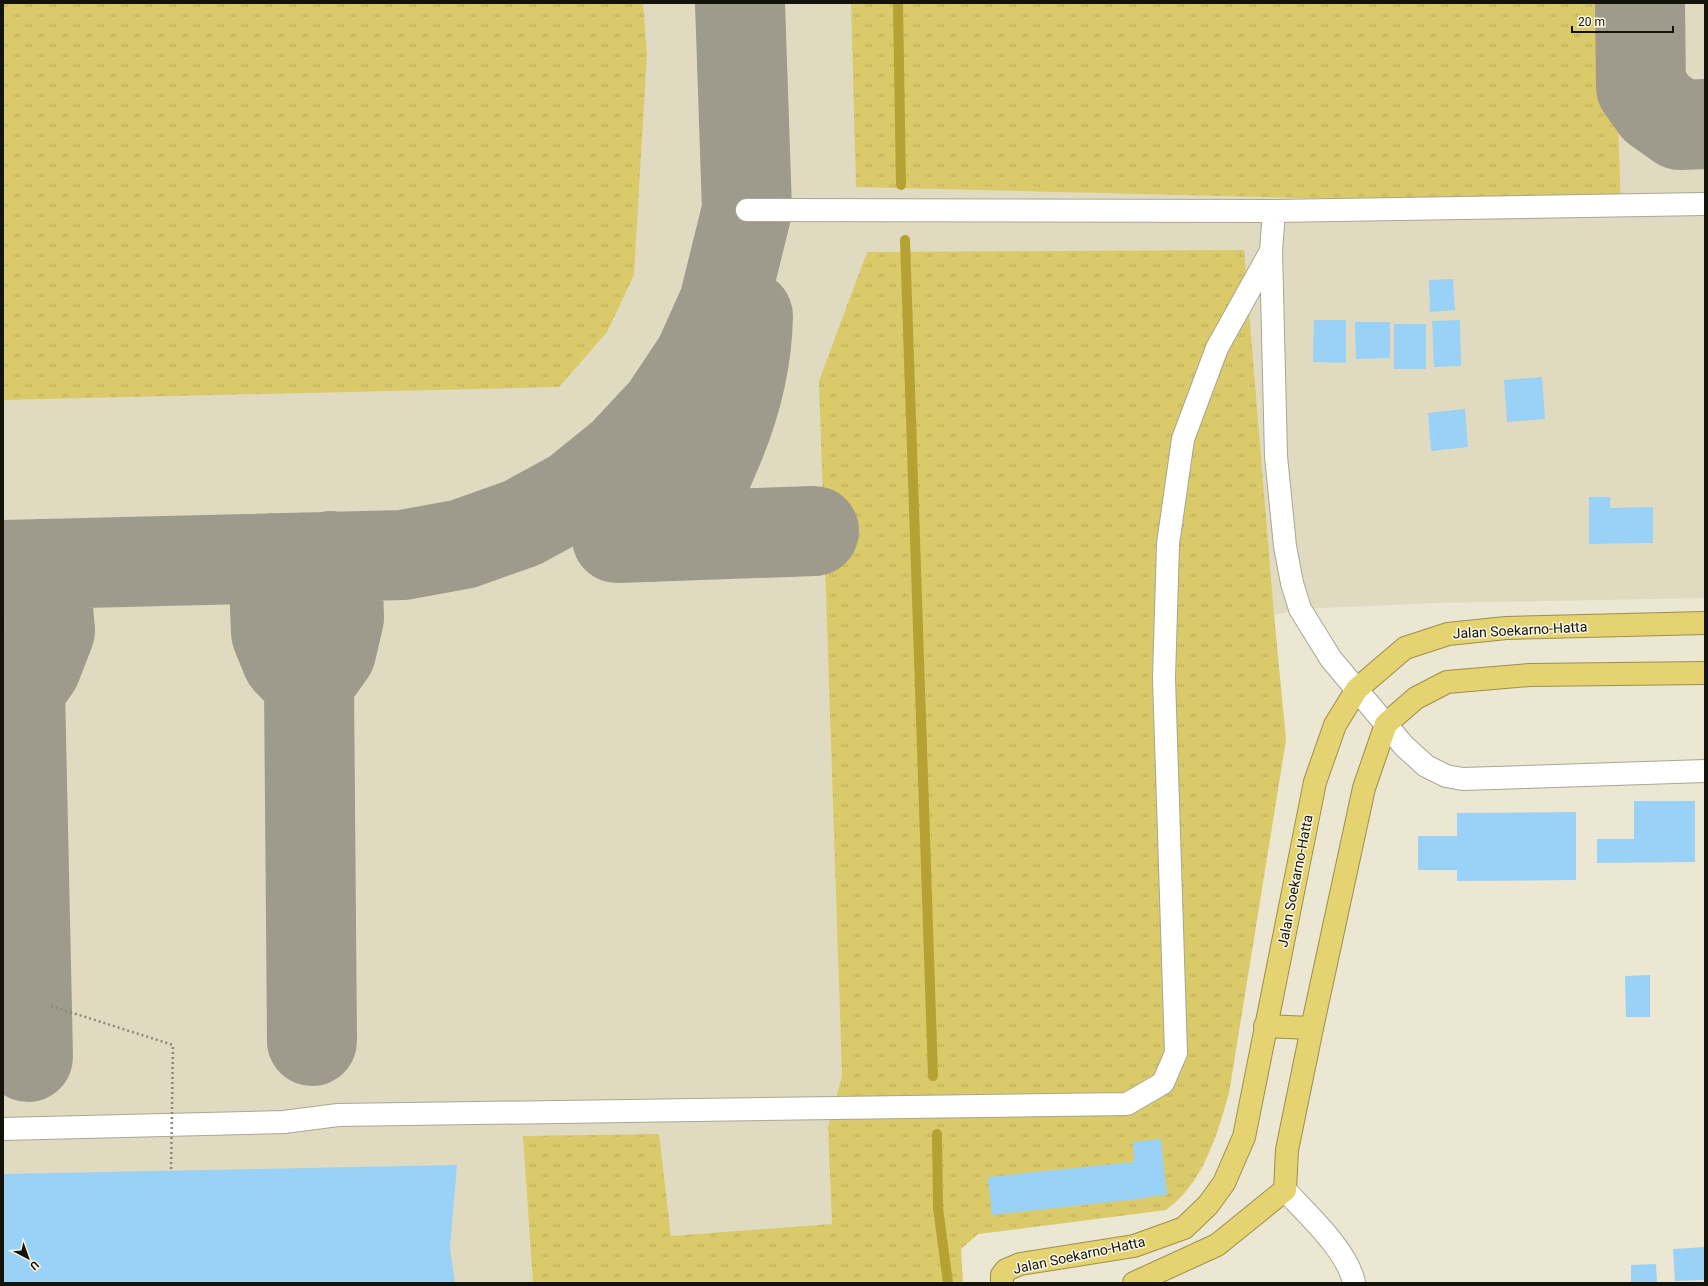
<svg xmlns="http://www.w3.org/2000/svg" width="1708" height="1286" font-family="Roboto,sans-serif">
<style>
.built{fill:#e0dbc0}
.grass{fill:url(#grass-tufts)}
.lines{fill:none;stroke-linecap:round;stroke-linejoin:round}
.stream{stroke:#b5a233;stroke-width:10}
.taxiway{stroke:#9e9a8c;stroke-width:90}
.building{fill:#9ad1f6}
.minor-casing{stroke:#a9a693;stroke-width:24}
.highway-casing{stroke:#9c8f4d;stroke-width:24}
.minor{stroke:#fff;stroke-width:22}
.highway{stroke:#e5d371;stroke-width:22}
.path-bridge{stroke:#8b887a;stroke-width:2.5;stroke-dasharray:2 3;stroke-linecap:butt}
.labels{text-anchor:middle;stroke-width:3;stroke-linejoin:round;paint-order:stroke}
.street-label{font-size:14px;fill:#13120b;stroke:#f8f5e0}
</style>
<defs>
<pattern id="grass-tufts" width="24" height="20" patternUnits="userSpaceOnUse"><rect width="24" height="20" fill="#dbca6a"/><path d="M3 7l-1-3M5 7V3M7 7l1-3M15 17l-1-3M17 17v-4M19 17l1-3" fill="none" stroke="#bbac5b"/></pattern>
</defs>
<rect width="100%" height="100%" fill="#ebe7d3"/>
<path class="built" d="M3,3H1705V598L1437,603L1300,609L1274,615L1286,740L1229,1093L1218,1131L1202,1169L1186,1192L1166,1210L978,1234L961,1249L963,1283H3Z"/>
<path class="grass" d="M3,3H643L647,54L634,275L607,332L559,387L3,400Z
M851,3H1614L1621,206L856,187Z
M1244,250L1274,615L1286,740L1229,1093C1219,1127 1209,1164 1186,1191C1181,1198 1173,1204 1166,1210L978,1234L961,1249L963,1283H533L523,1136L659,1134L671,1236L832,1224L828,1127L842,1076L819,381L867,252Z"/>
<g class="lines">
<path class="stream" d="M898,3L901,185
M905,240L933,1076
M937,1134L938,1208L948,1283"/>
<path class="taxiway" d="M1640,3L1641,87L1656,108L1680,125L1705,124
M653,537C672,518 690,500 705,477C709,470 712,462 715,455C734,412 747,363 748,316
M617,538L814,531
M273,558L276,633L287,660L309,683L331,652L339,618L338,587L331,556
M3,565L403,555L463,544L522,523L575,494L623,455L665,410L699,359L724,303L747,210L740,3
M3,672L20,689L36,667L50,631L47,596L38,564
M309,683L312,1041
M20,689L28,1057"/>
</g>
<path class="building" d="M1453,279L1455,310L1430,312L1429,280Z
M1314,320H1346V363L1313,362Z
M1460,320L1461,366L1434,367L1432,321Z
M1355,322H1390V358L1356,359Z
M1394,324H1426V369H1394Z
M1542,377L1545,419L1507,422L1504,380Z
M1465,409L1468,447L1431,451L1428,413Z
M1589,497H1610V508L1653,507V543L1589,544Z
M1634,801H1695V862L1597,863V839H1634Z
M1576,812V880L1457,881V870H1418V836H1457V813Z
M1650,975V1017H1626L1625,976Z
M1161,1139L1167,1195L1147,1197V1198L992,1215L988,1177L1134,1162L1133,1142Z
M457,1165L450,1249L455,1283H3V1174Z
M1705,1247V1280L1675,1281L1673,1249Z
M1656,1264L1657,1283H1631V1265Z"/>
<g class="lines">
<defs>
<path id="minor" d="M747,210L1274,211L1705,204
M1274,211L1271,251L1276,456L1285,546L1292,583L1300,609L1331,659L1404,746L1426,766L1446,776L1463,779L1705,771
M3,1129L284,1122L338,1115L1127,1104L1163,1083L1176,1053L1164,678L1168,544L1183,439L1217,348L1271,251
M1285,1190C1307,1214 1348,1251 1354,1283"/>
<path id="highway" d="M1265,1026L1312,1028
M1002,1283V1275L1006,1270L1020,1264L1134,1246L1184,1228L1208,1205L1224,1183L1244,1137L1315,782L1335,725L1357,689L1405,648L1448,634L1506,628L1705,623
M1134,1283L1217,1245L1285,1190L1287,1150L1312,1028L1364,788L1386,724L1416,698L1447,682L1529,675L1705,673"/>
</defs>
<use href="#minor" class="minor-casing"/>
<use href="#highway" class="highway-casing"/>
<use href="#minor" class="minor"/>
<use href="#highway" class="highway"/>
<path class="path-bridge" d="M51,1006L173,1045L171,1171"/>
</g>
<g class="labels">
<g class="street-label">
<text transform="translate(1520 630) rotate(-3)" y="5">Jalan Soekarno-Hatta</text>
<text transform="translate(1295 881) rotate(-79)" y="5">Jalan Soekarno-Hatta</text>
<text transform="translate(1079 1255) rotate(-12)" y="5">Jalan Soekarno-Hatta</text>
</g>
</g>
<rect width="1708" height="1286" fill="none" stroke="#13120b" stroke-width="8"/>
<g transform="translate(28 1258) rotate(139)" stroke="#f8f5e0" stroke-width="3" paint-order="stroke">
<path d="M0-3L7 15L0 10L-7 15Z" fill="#13120b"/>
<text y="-6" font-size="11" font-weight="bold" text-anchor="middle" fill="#13120b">U</text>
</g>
<path d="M1572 26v6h101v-6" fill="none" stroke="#13120b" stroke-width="2"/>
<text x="1578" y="26" font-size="12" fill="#13120b" stroke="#f8f5e0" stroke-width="3" paint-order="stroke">20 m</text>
</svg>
